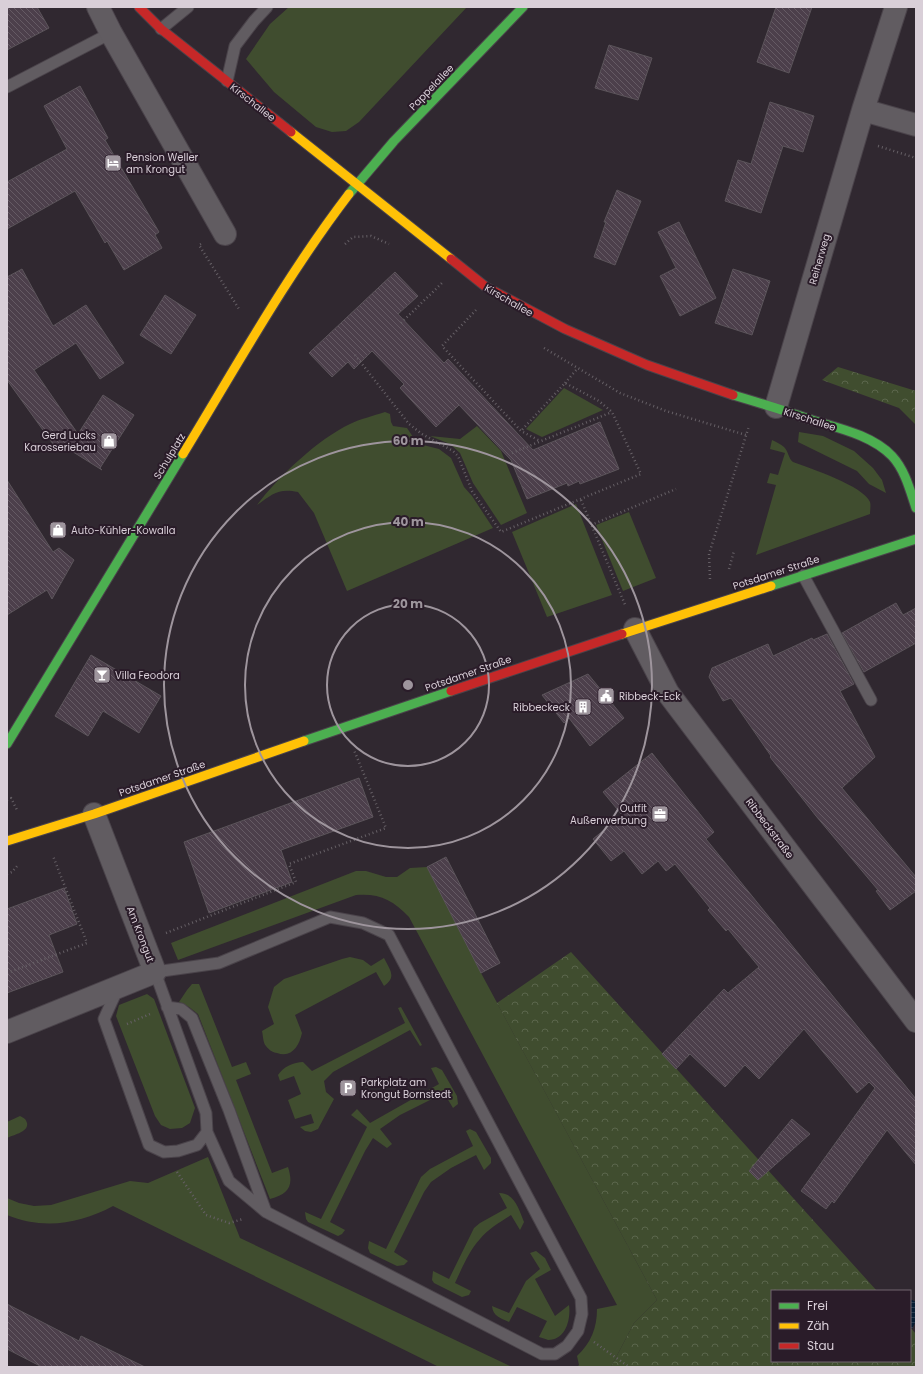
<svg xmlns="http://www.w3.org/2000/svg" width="923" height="1374" font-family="Poppins,sans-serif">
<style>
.grass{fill:#404d2f}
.forest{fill:url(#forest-crowns)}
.water{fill:url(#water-rules)}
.building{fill:url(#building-back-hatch);stroke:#5b545a}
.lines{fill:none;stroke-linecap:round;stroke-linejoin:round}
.lane-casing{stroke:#4a434a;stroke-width:13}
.street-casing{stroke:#4a434a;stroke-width:24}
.fast-casing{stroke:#4a434a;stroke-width:11}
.slow-casing{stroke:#4a434a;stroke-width:11}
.jam-casing{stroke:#4a434a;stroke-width:11}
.path{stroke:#666066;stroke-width:2.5;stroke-dasharray:1 3;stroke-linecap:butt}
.lane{stroke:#615c61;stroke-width:11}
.street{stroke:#615c61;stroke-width:22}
.fast{stroke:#4caf50;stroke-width:9}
.slow{stroke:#ffc107;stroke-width:9}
.jam{stroke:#c62828;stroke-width:9}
.ring{fill:none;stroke:#9e959d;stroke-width:2}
.labels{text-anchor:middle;stroke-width:4;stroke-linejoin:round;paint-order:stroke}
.street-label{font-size:10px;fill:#d9cfd8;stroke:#2a1c29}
.poi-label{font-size:10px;fill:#d9cfd8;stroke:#2a1c29;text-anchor:start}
.centre{fill:#9e959d;stroke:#2a1c29;stroke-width:2}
.ring-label{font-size:12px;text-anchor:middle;font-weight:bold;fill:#9e959d;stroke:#2a1c29;stroke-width:4;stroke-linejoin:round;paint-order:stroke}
</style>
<defs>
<pattern id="forest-crowns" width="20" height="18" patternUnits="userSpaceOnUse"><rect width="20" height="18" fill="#404d2f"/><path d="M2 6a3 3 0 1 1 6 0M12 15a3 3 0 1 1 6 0" fill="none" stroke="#5b664c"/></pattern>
<pattern id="water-rules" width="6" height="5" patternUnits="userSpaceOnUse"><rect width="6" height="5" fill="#071d34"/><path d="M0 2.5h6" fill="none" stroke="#2b3d51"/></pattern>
<pattern id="building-back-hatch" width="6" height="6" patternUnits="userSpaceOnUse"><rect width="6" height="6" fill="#4c3f4b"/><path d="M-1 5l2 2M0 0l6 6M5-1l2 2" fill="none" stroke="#655a64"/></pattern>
</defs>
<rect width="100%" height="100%" fill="#302830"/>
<path class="grass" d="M289,7H467L359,122L346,131L332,132L316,127L274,92L246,59L270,24Z
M564,388L603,410L542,437L526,429Z
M385,412L390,414L391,422L393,426L407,428L413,437L423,445L439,449L451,458L464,487L472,496L493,528L347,591L314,513L298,492C278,488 273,494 257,505C278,477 318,439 350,424C360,419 373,416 385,412Z
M477,426L501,451L527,513L501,525L473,483L460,453L450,444L430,436L460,439Z
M799,432L823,436L854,451L873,468L882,480L886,493L869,484L857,471L798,442Z
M772,440C776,442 781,444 784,447C789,452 788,458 793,462C809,468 864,486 870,502C871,505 870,511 870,514L756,555L776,485L767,483L770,473L778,475L785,453L770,449Z
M576,504L612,595L547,617L512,532Z
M629,512L656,578L623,591L596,525Z
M427,867L481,973L657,1300L634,1323L611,1367H577L579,1365L577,1356C591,1343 597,1328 597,1309L617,1305L409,917C393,900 379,893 356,895L178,960L171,943L356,871H366L386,877H397L410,868Z
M350,957L363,960L371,966L384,958C390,970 397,977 384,986L376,972L295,1015L302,1033C299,1046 292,1058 277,1053C273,1053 268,1049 266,1046C263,1043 263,1035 262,1031L274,1024L268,1007L274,987L284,979L342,959Z
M192,984H199L232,1067L246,1062L251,1074L236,1080L272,1173L288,1167C294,1186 289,1194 270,1199L198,1014L189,1007L179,1002L187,990Z
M147,994L154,999L195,1108L190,1123L182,1128L170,1129L161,1125L155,1116L116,1016L119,1005Z
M401,1007L422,1045L420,1046L410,1030L333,1072L324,1081L326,1092L334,1099L318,1129L311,1132L305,1131L300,1127L314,1123L311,1114L295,1119L288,1100L301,1094L294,1076L280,1081L278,1075C283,1067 294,1062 303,1062L312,1071L405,1023L398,1008Z
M436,1067L442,1070L457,1096L458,1104L453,1108L444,1093L400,1115L380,1129L392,1144L387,1148L373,1138L365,1151L330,1222L345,1230L342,1234L338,1236L308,1222L306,1219L305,1212L321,1219L367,1127L351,1115L357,1109L370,1123L439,1084L431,1068Z
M20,1116C24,1118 26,1119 27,1123C29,1132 13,1135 7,1138V1122Z
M470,1129L476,1132L491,1158V1163L484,1170L476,1155L451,1168L431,1182L424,1192L394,1252L408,1261L404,1265L397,1266L370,1253L368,1248L369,1241L386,1249L421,1177L430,1169L473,1146L466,1131Z
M208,1157L240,1238L512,1367H439L113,1206C80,1224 43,1230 7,1215V1198L19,1203L34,1206L51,1205L130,1181L148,1183Z
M499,1193C515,1193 519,1210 524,1222L520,1230L511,1215C500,1222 488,1229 480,1239C469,1251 462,1268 455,1283L471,1291L469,1295L462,1297L434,1283L432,1280L433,1271L449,1279L474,1228L480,1223L507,1208Z
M536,1251L545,1258L551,1270L535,1279L555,1316L569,1305C571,1319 566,1340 548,1340C546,1339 542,1338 539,1337L547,1321L517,1307L509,1322C500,1318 493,1316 492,1306L509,1313L526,1281L540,1269L530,1253Z"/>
<path class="forest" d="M838,367L916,391V425L899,408L822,380Z
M571,952L877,1291H772V1361H910V1327L916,1334V1367H611L634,1323L657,1300L497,1003Z"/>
<path class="water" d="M910,1299L916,1302V1321L912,1329L910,1327Z"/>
<path class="building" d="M7,7H37L49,28L7,50Z
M776,7H812L789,73L757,62Z
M609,45L652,58L638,100L595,88Z
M80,86L108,138L105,140L159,232L155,235L162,248L124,270L107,241L105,243L75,191L7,229V182L67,149L44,106Z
M770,102L814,116L803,152L783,146L761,213L725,201L738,160L751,164Z
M617,190L641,201L615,265L594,257L606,222H604Z
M679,222L716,298L680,316L660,276L676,268L658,232Z
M22,269L53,326L86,305L124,363L100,379L76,343L34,370L78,434L103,395L134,415L100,468L102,470L62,445L58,451L7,380V277Z
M733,269L770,281L752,335L715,323Z
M395,272L418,296L398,314L444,363L448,359L533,450L600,422L619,469L580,484L579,481L568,486L567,483L527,499L511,460L459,405L436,427L400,388L404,384L372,351L354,369L348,362L332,377L309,353Z
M165,295L196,315L171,354L140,335Z
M7,480L53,552L59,548L74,560L52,599L47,590L7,615Z
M896,603L903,615L916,608V643L864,672L842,633Z
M827,634L854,684L840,691L875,757L842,788L916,877V891L890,910L876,891L878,890L816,816L770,757L771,756L731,698L723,701L709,677L712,668L768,644L773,656L812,638L813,640Z
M91,655L161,696L139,733L103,711L88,736L55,716Z
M588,674L624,718L590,746L569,718L564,723L542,695Z
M652,753L714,832L706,839L916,1099V1165L887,1130L834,1203L832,1201L826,1209L801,1191L875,1088L869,1082L857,1093L804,1029L759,1079L745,1065L725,1087L690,1054L676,1069L662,1054L724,989L728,993L759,967L728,929L726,931L708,910L710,908L675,864L666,871L658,861L642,874L624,851L611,861L593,839L622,815L603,792Z
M359,778L373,817L281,850L292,882L209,913L184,842Z
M446,857L500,963L481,973L427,867Z
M64,888L77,924L49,935L63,972L7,993V909Z
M792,1119L810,1134L758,1180L749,1171Z
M7,1304L79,1341L81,1336L145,1367H42L7,1349Z"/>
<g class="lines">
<defs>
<path id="lane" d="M161,29L188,7
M227,81L235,46L254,21L267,7
M7,87L111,33
M803,575L871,700
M118,988L104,1019L149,1145L164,1152L178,1151L197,1145L207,1132L206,1113L155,972L219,963L330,917L363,923L389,935L581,1298L582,1314L578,1331L567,1346L555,1354H542L266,1212L229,1110L192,1018L181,1009L167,1007
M207,1132L229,1181L266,1212"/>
<path id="street" d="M98,7L111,33L225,234
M863,110L916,125
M776,407L863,110L896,7
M635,629L668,693L916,1021
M7,1032L155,972L94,814"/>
<path id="fast" d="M349,194L394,141L523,7
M733,395C760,403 786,411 812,420C838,428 872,435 892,456C905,470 910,490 916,508
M771,586L916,539
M304,741L451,691
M7,744L183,454"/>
<path id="slow" d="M291,132L451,259
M183,454C236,367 287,275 349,194
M622,634L771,586
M7,841L94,814L304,741"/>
<path id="jam" d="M139,7L161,29L291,132
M451,259L486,287L565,329L647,365L733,395
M451,691L622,634"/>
</defs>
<use href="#lane" class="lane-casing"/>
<use href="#street" class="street-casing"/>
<use href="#fast" class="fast-casing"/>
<use href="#slow" class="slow-casing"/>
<use href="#jam" class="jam-casing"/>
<path class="path" d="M878,146L916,158
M201,244L199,245L239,309
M345,244L353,237L371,236L389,244
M476,310L442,346L521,431L540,441
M401,323L442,283
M544,348L620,393L666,411L746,435
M355,355L409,424L422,434L453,451L458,456L472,491L501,532L641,474L612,412L599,401L565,383L521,431
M565,383L578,368
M512,453L612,412
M581,500L626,607
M591,525L676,489
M729,569L734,551
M710,579L709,554L749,426
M7,800L11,798L17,810
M7,874L12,872L18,865
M166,933L296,882L289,864L386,828L354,750
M7,973L87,943L53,856
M127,1024L150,1014
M177,1172L206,1215L229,1223L243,1219
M594,1342L629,1367"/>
<use href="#lane" class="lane"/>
<use href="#street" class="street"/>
<use href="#fast" class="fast"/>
<use href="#slow" class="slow"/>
<use href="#jam" class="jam"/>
</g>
<g class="ring">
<circle cx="408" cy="685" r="81"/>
<circle cx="408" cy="685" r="163"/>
<circle cx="408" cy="685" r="244"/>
</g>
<defs>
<symbol id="hotel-square" viewBox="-11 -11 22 22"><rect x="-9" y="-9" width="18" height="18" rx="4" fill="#9e959d" stroke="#2a1c29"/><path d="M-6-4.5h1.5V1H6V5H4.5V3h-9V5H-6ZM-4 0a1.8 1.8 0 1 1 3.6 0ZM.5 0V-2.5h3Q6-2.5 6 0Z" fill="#fff"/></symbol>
<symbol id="shop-square" viewBox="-11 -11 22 22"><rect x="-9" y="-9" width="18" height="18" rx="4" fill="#9e959d" stroke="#2a1c29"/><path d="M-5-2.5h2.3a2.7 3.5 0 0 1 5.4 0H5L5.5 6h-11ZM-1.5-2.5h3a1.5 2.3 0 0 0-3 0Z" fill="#fff"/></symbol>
<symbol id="bar-square" viewBox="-11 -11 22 22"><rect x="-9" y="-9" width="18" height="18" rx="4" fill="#9e959d" stroke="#2a1c29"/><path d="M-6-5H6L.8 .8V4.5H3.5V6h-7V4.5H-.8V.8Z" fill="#fff"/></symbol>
<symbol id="civic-square" viewBox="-11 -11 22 22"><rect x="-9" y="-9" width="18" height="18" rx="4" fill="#9e959d" stroke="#2a1c29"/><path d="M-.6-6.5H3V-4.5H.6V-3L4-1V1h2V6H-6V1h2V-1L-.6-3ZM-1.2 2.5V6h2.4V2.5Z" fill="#fff"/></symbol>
<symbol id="building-square" viewBox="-11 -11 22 22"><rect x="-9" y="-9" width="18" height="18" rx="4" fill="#9e959d" stroke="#2a1c29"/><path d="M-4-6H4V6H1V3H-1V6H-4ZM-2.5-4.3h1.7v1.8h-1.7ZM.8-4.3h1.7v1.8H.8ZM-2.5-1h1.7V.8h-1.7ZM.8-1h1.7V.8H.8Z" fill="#fff"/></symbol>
<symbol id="office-square" viewBox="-11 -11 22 22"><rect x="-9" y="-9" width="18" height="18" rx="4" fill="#9e959d" stroke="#2a1c29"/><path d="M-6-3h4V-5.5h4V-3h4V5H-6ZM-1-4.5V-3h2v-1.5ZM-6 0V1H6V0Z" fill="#fff"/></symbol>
<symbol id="parking-square" viewBox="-11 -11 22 22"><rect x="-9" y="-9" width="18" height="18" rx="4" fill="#9e959d" stroke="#2a1c29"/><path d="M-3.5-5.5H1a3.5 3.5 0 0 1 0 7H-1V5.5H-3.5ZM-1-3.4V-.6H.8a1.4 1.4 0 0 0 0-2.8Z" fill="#fff"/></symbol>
</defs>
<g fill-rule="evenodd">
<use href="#hotel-square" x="103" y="153" width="20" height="20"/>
<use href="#shop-square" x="99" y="431" width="20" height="20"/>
<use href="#shop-square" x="48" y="520" width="20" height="20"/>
<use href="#bar-square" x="92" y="665" width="20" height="20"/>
<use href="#civic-square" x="596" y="686" width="20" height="20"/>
<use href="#building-square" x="573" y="697" width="20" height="20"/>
<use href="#office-square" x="650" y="804" width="20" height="20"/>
<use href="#parking-square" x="338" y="1078" width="20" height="20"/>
</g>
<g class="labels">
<g class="street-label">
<text transform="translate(431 87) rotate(-46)" y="4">Pappelallee</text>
<text transform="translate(253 102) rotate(38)" y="4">Kirschallee</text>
<text transform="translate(819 259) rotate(-74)" y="4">Reiherweg</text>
<text transform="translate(509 300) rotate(30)" y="4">Kirschallee</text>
<text transform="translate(810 419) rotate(18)" y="4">Kirschallee</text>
<text transform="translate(169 456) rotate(-59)" y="4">Schulplatz</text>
<text transform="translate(776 572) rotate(-18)" y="4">Potsdamer Straße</text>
<text transform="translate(468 673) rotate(-19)" y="4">Potsdamer Straße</text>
<text transform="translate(162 778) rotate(-19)" y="4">Potsdamer Straße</text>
<text transform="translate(770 828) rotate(53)" y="4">Ribbeckstraße</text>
<text transform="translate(141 934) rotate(69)" y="4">Am Krongut</text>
</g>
<g class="poi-label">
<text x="126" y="161">Pension Weller<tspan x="126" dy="12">am Krongut</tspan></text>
<text x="96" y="439" text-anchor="end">Gerd Lucks<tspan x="96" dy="12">Karosseriebau</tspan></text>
<text x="71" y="534">Auto-Kühler-Kowalla</text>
<text x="115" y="679">Villa Feodora</text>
<text x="619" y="700">Ribbeck-Eck</text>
<text x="570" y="711" text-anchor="end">Ribbeckeck</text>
<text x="647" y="812" text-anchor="end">Outfit<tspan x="647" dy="12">Außenwerbung</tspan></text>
<text x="361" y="1086">Parkplatz am<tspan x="361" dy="12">Krongut Bornstedt</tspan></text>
</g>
</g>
<circle cx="408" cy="685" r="6" class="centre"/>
<g class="ring-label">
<text x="408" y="445">60 m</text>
<text x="408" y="526">40 m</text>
<text x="408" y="608">20 m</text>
</g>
<rect width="923" height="1374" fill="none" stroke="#d9cfd8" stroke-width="16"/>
<rect x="771" y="1290" width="140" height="72" fill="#2a1c29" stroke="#70646f"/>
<rect x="779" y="1303" width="20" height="6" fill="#4caf50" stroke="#70646f"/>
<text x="807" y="1310" font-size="12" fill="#d9cfd8">Frei</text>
<rect x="779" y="1323" width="20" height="6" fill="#ffc107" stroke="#70646f"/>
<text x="807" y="1330" font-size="12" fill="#d9cfd8">Zäh</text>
<rect x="779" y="1343" width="20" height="6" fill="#c62828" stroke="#70646f"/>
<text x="807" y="1350" font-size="12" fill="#d9cfd8">Stau</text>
</svg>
